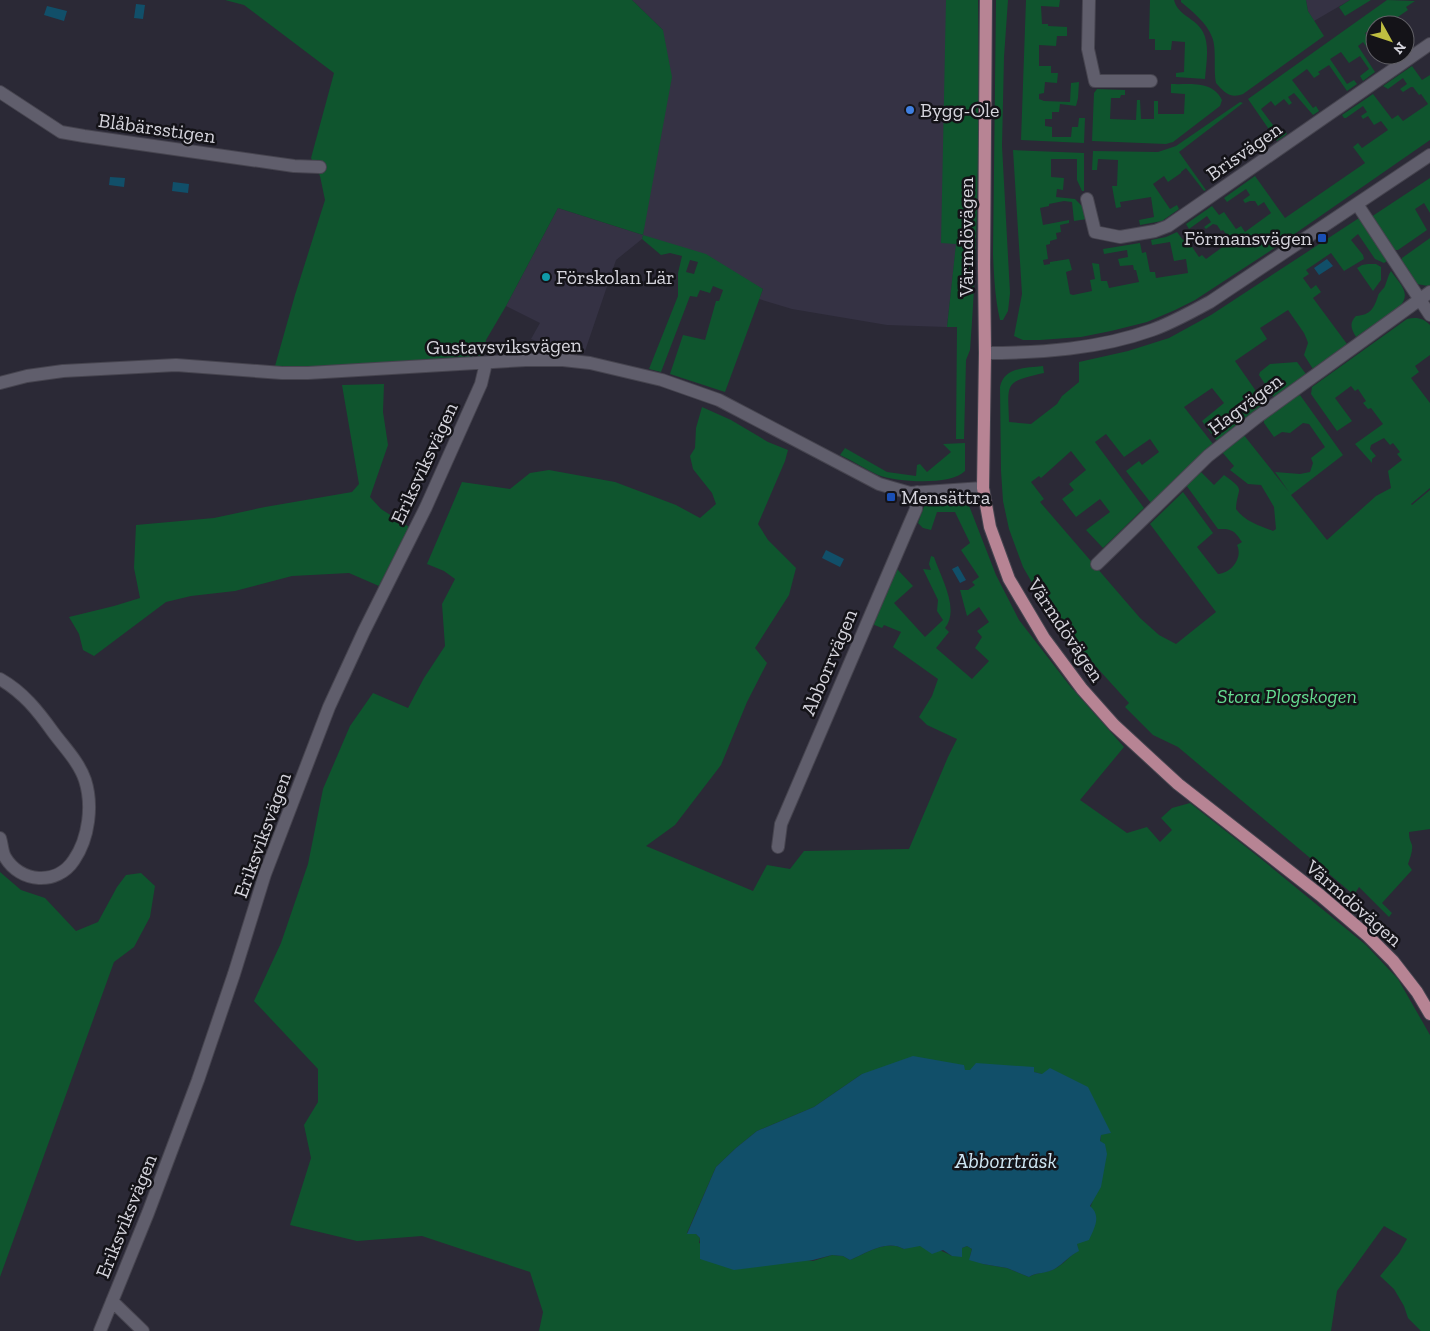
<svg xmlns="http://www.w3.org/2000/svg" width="1430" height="1331" font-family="'Zilla Slab',serif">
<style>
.built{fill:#353244}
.green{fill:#0f552e;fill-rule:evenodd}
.water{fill:#114f69}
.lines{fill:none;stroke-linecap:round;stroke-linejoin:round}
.minor-casing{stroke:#46444f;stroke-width:14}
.major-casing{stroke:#46444f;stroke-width:14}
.minor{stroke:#605e6c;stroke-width:12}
.major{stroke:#b78494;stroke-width:12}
.shop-dot{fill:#3f7fe0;stroke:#141318;stroke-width:2}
.transit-dot{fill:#1a4fb4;stroke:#141318;stroke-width:2}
.culture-dot{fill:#0f9aa8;stroke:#141318;stroke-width:2}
.labels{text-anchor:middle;stroke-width:5;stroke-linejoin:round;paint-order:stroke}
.poi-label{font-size:20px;fill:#d5d4dc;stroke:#141318;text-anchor:start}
.street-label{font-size:20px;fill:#d5d4dc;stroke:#141318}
.park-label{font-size:20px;font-style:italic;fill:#64dc90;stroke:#141318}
.water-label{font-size:21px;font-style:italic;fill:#cfe7f4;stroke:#141318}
</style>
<rect width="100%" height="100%" fill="#2b2936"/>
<path class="built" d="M632,0H963L958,230L947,327L887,325L792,309L759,299L763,289L643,236L642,239L616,260L584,354L555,352L545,344L531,339L540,323L506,306L558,208L643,235L663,30Z
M1306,0H1350L1314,21L1308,11Z"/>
<path class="green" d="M225,0H632L663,30L672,77L643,235L706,254L763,289L725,392L670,374L683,335L705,340L716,301H719L723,290L713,286L710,293L700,290L697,297L690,296L661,372L649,369L678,296V273L682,256L670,253L661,255L642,239L643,235L558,208L506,306L486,340L484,355L480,357L313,367L275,366L295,295L325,200L320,176L311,158L334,73L244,5ZM690,260L698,262L694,274L686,272Z
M946,0H978C979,117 979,233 970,350L966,360L964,439H956L957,327H947L956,244L941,243Z
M996,0H1008L1004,57L1002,146L1010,293L1008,311L1003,320H1000C995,298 994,277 993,254Z
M1026,0H1060L1059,7L1041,6L1042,24H1048V26L1067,27V36H1057L1056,46L1039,45V66H1051V73H1058L1057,83L1045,82L1044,93L1039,94V99L1044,101L1070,102L1071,83L1079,82L1078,98L1076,106L1060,104L1059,112H1052V119H1045V126L1052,127V137H1071L1072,127H1078L1079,118H1085L1084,143L1021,140Z
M1150,0H1174C1178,16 1196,18 1203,32C1210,45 1206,65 1205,79L1176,77V73L1184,72L1185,42L1172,41L1171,50H1155V39H1149Z
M1181,0H1306L1308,11L1324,36L1243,94C1230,99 1224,92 1216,83C1213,69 1217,49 1212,37C1206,22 1193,12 1181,2Z
M1350,0H1371L1345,16L1339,7Z
M1387,0L1415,1L1406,7L1408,10L1389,23L1390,25H1375V27L1365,33L1375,48V55H1380L1382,58L1379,61L1376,56L1374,57L1363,42L1358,46L1375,72L1363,81L1360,76L1369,69L1360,56L1349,63L1341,52L1330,59L1347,84L1354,80L1357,84L1347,91L1329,65L1318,72L1320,74L1314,78L1307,69L1292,80L1313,108L1316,106L1319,111L1313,115L1294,93L1288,97L1292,103L1289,105L1284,99L1275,106L1271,101L1261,109L1279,133L1284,130L1287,134L1277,141L1248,99Z
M1412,66L1422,80L1430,75V140L1270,251L1195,300L1175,310L1147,322L1111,331L1081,337L1040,340H1023L1014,336L1022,294L1013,150L1084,153V191H1082L1077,180V159H1051V177L1064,178L1063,190L1057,189L1056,197L1075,199L1084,208L1087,219L1074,221L1072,202L1064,201L1049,204V206L1040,208L1043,225L1069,220V223L1060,225L1061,232L1056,233L1057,239L1050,241V244L1046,245L1048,259L1043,260L1044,265L1050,264V262L1069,259L1072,270L1066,272L1070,294L1073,295L1092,291L1090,280L1095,279L1092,263L1099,264L1101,281H1107L1109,288L1139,282L1136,270H1134L1133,265L1120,266L1118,259L1128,257L1127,250L1104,254L1103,249L1140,243L1142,253L1146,252L1150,272H1155L1156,278L1188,273L1186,259L1174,261L1170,242L1152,245L1151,240L1166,237L1177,232L1183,240L1186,238L1199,257L1202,255L1206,259L1231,241L1223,230L1221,231L1217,225L1213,224L1206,229L1204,227L1211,222L1207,216L1189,229L1186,224L1212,206L1219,215L1224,212L1236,229L1241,226L1245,232L1271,213L1264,202L1258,206L1255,201H1250L1245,203L1243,200L1250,195L1246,189L1227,202L1224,198L1255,176L1285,218L1365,163L1353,147L1358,143L1362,148L1388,130L1381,121L1374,125L1368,116L1363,119L1361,116L1367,112L1363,106L1346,118H1344L1342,115L1373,94L1392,119L1398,115L1403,121L1428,104L1421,94L1419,95L1413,87H1411L1403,92L1400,89L1407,84L1403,78L1388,89L1383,86Z
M1171,84C1190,85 1212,80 1222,100L1220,106L1173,142L1166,144L1092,141L1094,93L1097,89L1125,90V95H1121L1120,98H1111L1110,119L1136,120L1137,100H1140L1141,119H1154V101H1158V114H1184L1185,94L1171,93Z
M1240,102L1243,103L1179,152L1206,190L1204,191L1186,168L1181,172V173L1168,182L1164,176L1153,184L1170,209L1177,205L1179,209L1162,221L1140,225L1139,220L1154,217L1151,197L1120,202L1121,207L1116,208L1112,186H1117L1118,160L1098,159L1097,170H1092L1093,151L1158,152L1176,146Z
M1430,178V213L1424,203L1415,209L1427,230L1398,250H1393L1371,217Z
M1359,218L1387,261L1384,263L1375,259L1358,234L1351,240L1363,255L1364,259L1344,271L1331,253L1306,270L1309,274L1303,278L1311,289L1316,285L1321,292L1313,298L1347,344L1313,369L1304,355L1308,343L1307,340L1304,333L1288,310L1260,328L1267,339L1235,361L1265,404L1217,441L1202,421L1224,403L1212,388L1184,407L1213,444L1151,503L1126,471L1139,461L1142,465L1159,452L1150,439L1124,457L1106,434L1095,442L1144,508L1103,548L1086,530L1110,512L1100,499L1076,517L1062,499L1074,490L1069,484L1086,470L1071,451L1041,478L1039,476L1031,482L1044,499L1040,502L1140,618L1159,635L1176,644L1216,612L1150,524L1183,492L1213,533L1197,547L1218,574C1232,573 1243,557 1237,545L1242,542C1234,530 1232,529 1218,529L1186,485L1201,472L1214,485L1224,475C1247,492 1237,486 1236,509C1244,521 1260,526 1273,531L1276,529L1274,507L1261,485L1248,484L1230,470L1234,466L1222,452L1243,434L1289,492L1275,472L1300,474L1310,472L1313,463L1311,458L1325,447L1309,424L1303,423L1290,433L1282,432L1274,437L1264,423V419L1294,397L1300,395L1343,455L1291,495L1327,540L1376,496L1391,488L1388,471L1402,460L1397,454L1400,452L1393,443L1390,445L1384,438L1371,445L1370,449L1376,456L1372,459V463L1355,444L1383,424L1371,408L1368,409L1363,403L1366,401L1358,389L1355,391L1351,386L1335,398L1352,421L1337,431L1311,394L1312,387L1407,319C1417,317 1423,318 1430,325V355L1415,366L1419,372L1411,378L1430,403V488L1411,504L1412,505L1430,490V829L1409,832C1409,838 1410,840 1412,845C1413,851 1410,858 1408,864L1412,870L1382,903L1392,913L1389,917L1359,887L1354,895L1178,747L1153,735L1125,707L1129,703L1053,619L1023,567L1009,529L1003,501L1001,471L1000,387C1004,367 1026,368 1043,366L1044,373C1003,382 1008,383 1009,422L1031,424L1057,404L1062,396L1079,382V362L1128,351L1169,338L1211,315Z
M1430,238V286H1428L1417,284L1402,264V258Z
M1368,264H1376L1381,267V280L1373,291L1357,268L1362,265Z
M1391,271C1399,283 1412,293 1400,306L1356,337C1351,329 1349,323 1356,316C1371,315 1374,308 1378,296C1379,292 1383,290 1385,286C1387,281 1388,275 1391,271Z
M1297,362L1306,374L1274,398L1259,375L1260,372L1270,364Z
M384,384L383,412L388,445L370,497L381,509L409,527L379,586L349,573L292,576L235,591L191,596L166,602L94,656L83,650L79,634L69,617L114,606L140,598L134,568L136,525L214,518L265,507L352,492L359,484L342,385Z
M702,407L731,420L768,442L788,450L785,461L758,524L768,540L796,568L789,595L755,648L767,663L747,702L721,765L675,825L646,846L753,891L767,865L790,869L804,851L909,849L948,757L957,739L927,725L919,717L932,696L938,679L893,647L901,632L884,625L882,628L872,624L897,569L913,586L894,603L925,637L943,620L937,611L938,600L923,569L931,570L929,564L931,556L934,557C941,578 960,609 945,628L949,632L936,648L972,679L989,661L975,648L982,637L977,631L989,622L979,607L967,616L960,590H968L975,585L972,582L979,577L961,550L970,543L955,512H937L931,530L923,528L918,523L925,504L933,501L968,503L996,575L1019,620L1070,686L1124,747L1080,800L1127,833L1147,827L1160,842L1172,830L1161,818L1172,808L1190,803L1260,858L1366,945L1398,979L1430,1035V1331H1421L1408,1318L1404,1306L1394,1289L1380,1276L1399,1253L1407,1239L1384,1226L1337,1291L1331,1331H539L543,1312L530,1272L422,1236L357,1241L290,1225L311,1158L304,1125L318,1102V1069L254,1001L281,943L308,864L323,789L350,726L373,693L408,708L424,678L445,646L442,604L455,579L444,571L427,564L462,482L510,489L530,473L549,470L615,482L676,505L700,518L716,504L712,493L693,469L690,456L695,448L696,428ZM1034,1067V1072L1042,1074L1110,1133L1101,1134L1093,1200L1077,1244L1078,1251C1069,1256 1064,1264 1056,1268C1048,1273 1037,1272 1029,1277L1007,1268L983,1264L970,1256L972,1249L967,1246L962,1248L961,1253L952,1256C939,1248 918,1242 904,1249C886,1239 867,1253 850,1260L843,1256L832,1255L813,1261L699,1243L700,1238L696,1234L687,1233L716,1167L736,1148L757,1131L814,1107L862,1074L970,1070L974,1068Z
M965,443V471C951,486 896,482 878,475C865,469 853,461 840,455L845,448L887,472L916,476L917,465L920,464L927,472L951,452L943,444Z
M0,872L21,890L45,898L76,931L98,922L117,887L126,875L141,873L155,886L150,917L134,947L114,962L0,1277Z"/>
<path class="water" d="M136,4L145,5L143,19L134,18Z
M47,6L67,11L64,21L44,15Z
M110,177L125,178L124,187L109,185Z
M173,182L189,184L188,193L172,191Z
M1327,259L1333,266L1319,275L1314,268Z
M826,550L844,559L840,567L822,558Z
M958,566L966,580L960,583L952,569Z
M913,1056L964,1065L965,1070H970L976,1063L1034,1067V1072L1042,1074L1050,1068L1088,1087L1111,1133L1101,1135L1100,1141L1105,1144L1107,1154L1101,1187L1090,1206C1102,1216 1094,1229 1089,1240L1077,1244L1079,1251C1069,1256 1064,1263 1056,1268C1047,1274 1036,1272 1029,1277L1007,1268L983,1264L969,1260L972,1249L967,1246L962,1248V1257L952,1256L943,1250L932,1254L920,1246L904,1249C886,1239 867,1253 850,1260L843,1256L832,1255L813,1260L734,1270L700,1259V1238L696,1234H687L716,1167L736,1148L757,1131L814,1107L862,1074Z"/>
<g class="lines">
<defs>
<path id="minor" d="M1089,0L1088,49L1095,81H1151
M0,92L61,132L84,136L294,166L320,167
M1087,199L1095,232L1120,237L1155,231L1168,226L1430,44
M1357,204L1430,315
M985,353C1041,353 1099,349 1152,330C1172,323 1191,312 1210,302L1430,155
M0,383L27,376L63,371L176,365L282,373H308L526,360H563L590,363L662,380L719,400L879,484L910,493L983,488
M1097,564L1208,456L1256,418L1430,292
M0,679C23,692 38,711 53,732C64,747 79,762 85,780C93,805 89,838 74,860C57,886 20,883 5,857C2,852 2,844 0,838
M778,847L781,824L909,525L916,509L917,492
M112,1301L143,1331
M100,1331L148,1213L198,1080L234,974L265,874L329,707L364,631L426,507L481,384L486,363"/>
<path id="major" d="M986,0L984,265L985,353L983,488L990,527L1009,579L1044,638L1082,689L1114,725L1178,784L1320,895L1368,936L1393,961L1417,992L1430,1014"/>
</defs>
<use href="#minor" class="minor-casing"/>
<use href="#major" class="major-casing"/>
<use href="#minor" class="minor"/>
<use href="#major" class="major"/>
</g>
<circle class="shop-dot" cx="910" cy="110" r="5"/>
<g class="transit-dot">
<rect x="1317" y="233" width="10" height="10" rx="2.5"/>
<rect x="886" y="492" width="10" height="10" rx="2.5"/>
</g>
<circle class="culture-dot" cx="546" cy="277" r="5"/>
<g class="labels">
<g class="poi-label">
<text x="920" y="117">Bygg-Ole</text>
<text x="1312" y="245" text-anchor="end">Förmansvägen</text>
<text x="556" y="284">Förskolan Lär</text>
<text x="901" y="504">Mensättra</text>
</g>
<g class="street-label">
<text transform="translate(157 128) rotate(8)" y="7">Blåbärsstigen</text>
<text transform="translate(1244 151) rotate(-35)" y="7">Brisvägen</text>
<text transform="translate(966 237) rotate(-90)" y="7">Värmdövägen</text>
<text transform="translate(504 346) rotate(-1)" y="7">Gustavsviksvägen</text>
<text transform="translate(1245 404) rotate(-37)" y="7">Hagvägen</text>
<text transform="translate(424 463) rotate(-65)" y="7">Eriksviksvägen</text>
<text transform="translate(1066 630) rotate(56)" y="7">Värmdövägen</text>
<text transform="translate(829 662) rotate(-67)" y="7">Abborrvägen</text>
<text transform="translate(262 835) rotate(-70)" y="7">Eriksviksvägen</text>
<text transform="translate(1354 903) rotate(41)" y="7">Värmdövägen</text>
<text transform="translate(126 1216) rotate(-68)" y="7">Eriksviksvägen</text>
</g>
<g class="park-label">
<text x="1287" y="703">Stora Plogskogen</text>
</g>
<g class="water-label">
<text x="1006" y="1168">Abborrträsk</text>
</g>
</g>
<g transform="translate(1390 40) rotate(130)"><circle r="24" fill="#141318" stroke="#616066"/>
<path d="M0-4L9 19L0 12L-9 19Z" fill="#bfbe41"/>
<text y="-8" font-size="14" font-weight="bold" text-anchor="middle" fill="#d5d4dc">N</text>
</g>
</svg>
